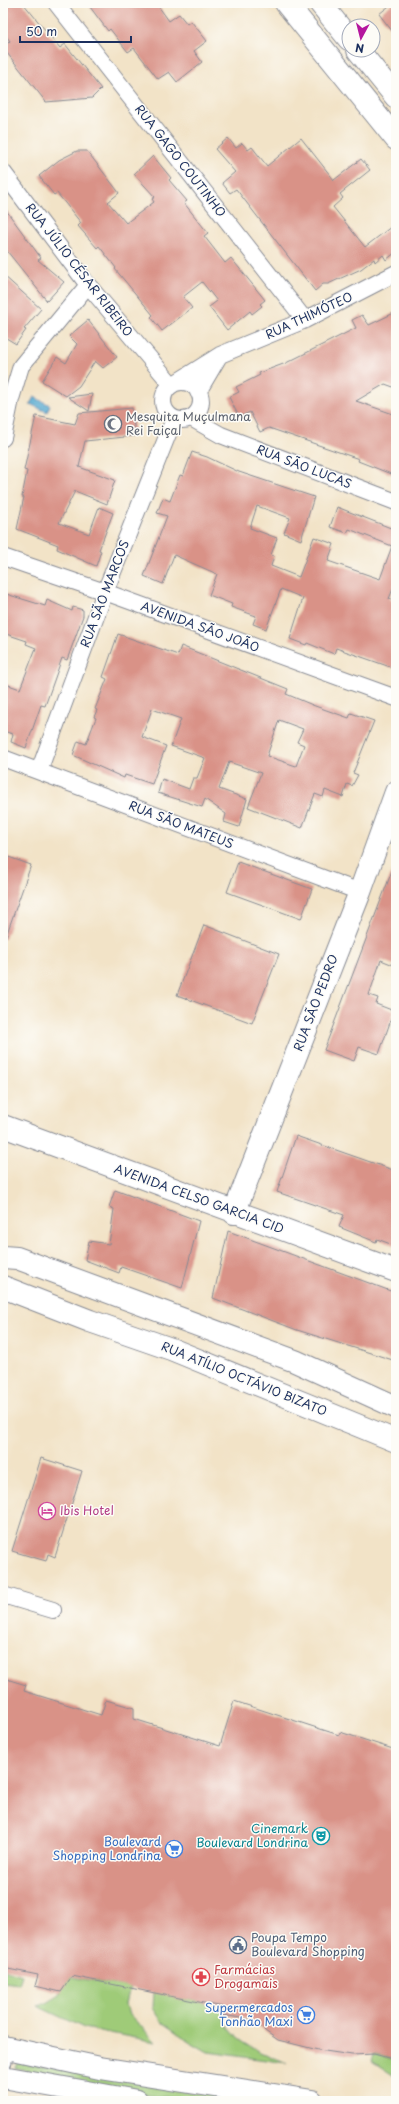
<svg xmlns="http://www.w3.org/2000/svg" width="399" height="2104" font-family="'Playpen Sans',sans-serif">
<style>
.green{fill:#9fcb78;stroke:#5d7d6b}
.water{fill:#54a8cf;stroke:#386c96}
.building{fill:#d99287;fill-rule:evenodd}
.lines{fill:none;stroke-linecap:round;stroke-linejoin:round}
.street-casing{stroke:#868992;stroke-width:18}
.secondary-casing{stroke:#868992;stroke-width:24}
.primary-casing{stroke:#868992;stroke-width:24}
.street{stroke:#fff;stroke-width:16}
.secondary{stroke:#fff;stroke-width:22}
.primary{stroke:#fff;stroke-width:22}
.labels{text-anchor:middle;stroke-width:3;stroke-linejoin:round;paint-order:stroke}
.street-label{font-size:12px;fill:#1b2f5e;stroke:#fdfcf7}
.worship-label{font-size:12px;fill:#5b616d;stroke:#fdfcf7;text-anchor:start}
.hotel-label{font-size:12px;fill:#b23c85;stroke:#fdfcf7;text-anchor:start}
.culture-label{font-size:12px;fill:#0d838f;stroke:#fdfcf7;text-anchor:end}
.shop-label{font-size:12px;fill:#366cbe;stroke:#fdfcf7;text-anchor:end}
.service-label{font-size:12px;fill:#4e5e75;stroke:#fdfcf7;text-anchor:start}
.health-label{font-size:12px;fill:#be3a42;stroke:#fdfcf7;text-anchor:start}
</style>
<rect width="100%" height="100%" fill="#fdfcf7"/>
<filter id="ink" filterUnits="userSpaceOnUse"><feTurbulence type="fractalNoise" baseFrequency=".025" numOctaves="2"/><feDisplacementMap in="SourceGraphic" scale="8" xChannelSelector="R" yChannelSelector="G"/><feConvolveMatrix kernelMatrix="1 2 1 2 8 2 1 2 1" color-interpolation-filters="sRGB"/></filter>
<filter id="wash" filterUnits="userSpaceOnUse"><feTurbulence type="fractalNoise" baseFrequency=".012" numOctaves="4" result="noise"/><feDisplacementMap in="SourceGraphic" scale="16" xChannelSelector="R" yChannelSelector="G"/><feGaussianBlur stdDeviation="0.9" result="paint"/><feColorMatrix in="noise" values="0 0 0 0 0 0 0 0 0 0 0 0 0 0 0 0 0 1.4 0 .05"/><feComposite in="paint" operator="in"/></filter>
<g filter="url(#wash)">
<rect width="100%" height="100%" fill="#f2e3c7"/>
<path class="green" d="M3,1969L22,1975L19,1984L3,1982Z
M71,1977L130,1987L126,2004L129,2014L156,2042L84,2028L37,2006C54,2003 61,1992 71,1977Z
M154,1992L223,2007C219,2039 264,2053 287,2063L208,2052L189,2041L163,2023L153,2008Z
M374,2054L396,2060V2077L372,2061Z
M18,2063H25L245,2101H188L105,2087L16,2068Z"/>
<path class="water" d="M34,397L50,405L47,412L30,404Z"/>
<g id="blocks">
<path class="building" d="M3,3H23L60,48L65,44L101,89L92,98L46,102L3,48L10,41L3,32Z
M87,3H156L169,21L179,14L187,24L191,21L207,41L194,51L202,62L177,82L169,72L158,79L134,48L128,52L110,29L108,31Z
M393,3H396V36L379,14Z
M228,138L236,148L242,143L248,150L252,147L267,166L301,138L334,180L361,159L370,170L340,194L343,198L333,207L365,247L396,223V252L386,260L383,255L375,262L374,259L361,269L328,284H323L315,291L236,189L230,193L222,183L235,172L215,149Z
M77,151H87L117,190L119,193L108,202L126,223L154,202L152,199L155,197L134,174L153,156L171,178L169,180L187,201L184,203L208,233L204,236L225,263L231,258L265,300L260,304L262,306L252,314L250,311L227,330L209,307L217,301L202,282L183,297L192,308L162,331L151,317L153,315L115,269L116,268L99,246L97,248L78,226L81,223L57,193L54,195L39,176L59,160Z
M3,206L41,258L38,260L64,282L47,301L3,246Z
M3,275L41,309L24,329L26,330L16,344L3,336Z
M396,312V388L385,384L356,401L396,415V476L358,461L359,459L269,428L260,432L250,412L239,417L229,397L239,392L236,387L260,375L259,373L286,363L356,328L352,320L362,315L369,325Z
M88,320L117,357L103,368L95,361L79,386L66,396L42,381L57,357L66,363L77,344L69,336Z
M92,394L89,411L68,397Z
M132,408L135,436L85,441L79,467L115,480L107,504L75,491L59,523L89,534L99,507L113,513L99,550L101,551L96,566L57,549L58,545L17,529L24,497H22L27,471L24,470L36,416L75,424L79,413Z
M192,452L207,457L239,472L314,497L301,540L284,533L290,518L257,506L250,528L277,538L271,555L274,556L271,566L299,577L314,537L334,544L328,561L380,579L392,546L349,529L347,533L330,527L337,507L396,530V581L389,599L396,602V669L336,648L334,654L307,643L306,645L290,639L303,598L281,589L266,629L253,624L256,616L231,607L232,604L209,595L217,574L174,555L163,584L144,576L167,516L157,513L163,498L170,501L180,475L183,476Z
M3,593L45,606L47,600L72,611L73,607L83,610V616L67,660L62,658L45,706L41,705L26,748L11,742L13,734L3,731V683L20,689L36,648L26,644L27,641L3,633Z
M118,634L178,655L181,646L288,689L286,694L315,706L349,718L351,713L374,721L353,773L358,775L352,786L347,784L343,797L325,790L323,797L315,794L302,828L248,807L261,773L229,762L219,789L247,799L239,827L224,822L226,814L205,799L202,807L158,793L162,779L189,789L193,778H197L205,758L171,746L181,719L152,709L142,737L166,746L152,784L125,775L124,778L73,755L78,741L86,744L96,718L94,717L97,710L95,709L107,679L103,677ZM279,720L303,729L297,742L304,745L296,766L267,756Z
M3,855L31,865L5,939H3Z
M238,862L312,889L301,919L227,892Z
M395,863L396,966L381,960L369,995L378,998L376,1004L394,1011L379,1054L359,1047L354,1061L324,1050Z
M204,925L279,954L252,1023L177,995Z
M296,1136L396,1171V1246L377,1239L376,1242L339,1227L344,1215L277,1192Z
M115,1190L199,1221L182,1288L121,1267L119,1273L85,1260L89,1241L109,1244L114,1209L109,1207Z
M228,1231L396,1293V1361L297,1330L213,1298Z
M41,1458L82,1471L55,1557L48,1554L46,1561L12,1551Z
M3,1678L26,1685L24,1691L101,1715L106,1700L134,1708V1719L220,1746L234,1701L311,1726L339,1735L340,1732L396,1750V2060L374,2054L352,2055L318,2050L278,2040L265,2031L253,2020L222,2015L223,2007L72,1976L61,1992L35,1986L38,1975L3,1968Z"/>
</g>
</g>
<g filter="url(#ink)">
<use href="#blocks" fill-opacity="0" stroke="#868992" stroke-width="1"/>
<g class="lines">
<defs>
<path id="street" d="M56,3L305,320
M3,172L88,285L172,385
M163 401a19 19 0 1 1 38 0a19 19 0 1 1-38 0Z
M177,382L220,355L305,320L396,273
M198,392L218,358
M191,418L221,435L396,502
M3,438L11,399L21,366L88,285
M3,557L105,592L396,698
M3,758L360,892
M39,771L105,592L174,419
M3,1595L53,1610
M3,2063L6,2049"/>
<path id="secondary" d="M3,1126L396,1271
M234,1213L360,892L396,792
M3,1257L17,1258L295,1361L396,1407
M3,1287L90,1321L171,1349L396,1441"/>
<path id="primary" d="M286,3L396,139
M320,3L349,39
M358,50L396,97
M3,2047L100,2068L312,2101
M3,2077L137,2101"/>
</defs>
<use href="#street" class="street-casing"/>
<use href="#secondary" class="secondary-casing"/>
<use href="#primary" class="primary-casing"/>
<use href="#street" class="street"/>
<use href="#secondary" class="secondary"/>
<use href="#primary" class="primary"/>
</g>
</g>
<defs>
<symbol id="mosque-ring" viewBox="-11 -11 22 22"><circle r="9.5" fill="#fdfcf7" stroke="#6b7280" stroke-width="1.5"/><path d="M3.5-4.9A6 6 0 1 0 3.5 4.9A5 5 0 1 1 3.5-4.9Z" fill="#6b7280"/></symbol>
<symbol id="hotel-ring" viewBox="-11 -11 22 22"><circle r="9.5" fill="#fdfcf7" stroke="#d1479c" stroke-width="1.5"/><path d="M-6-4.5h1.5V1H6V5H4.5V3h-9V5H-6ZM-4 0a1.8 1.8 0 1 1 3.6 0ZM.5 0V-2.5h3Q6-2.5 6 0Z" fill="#d1479c"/></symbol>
<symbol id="theatre-ring" viewBox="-11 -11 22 22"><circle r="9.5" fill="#fdfcf7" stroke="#0f9aa8" stroke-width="1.5"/><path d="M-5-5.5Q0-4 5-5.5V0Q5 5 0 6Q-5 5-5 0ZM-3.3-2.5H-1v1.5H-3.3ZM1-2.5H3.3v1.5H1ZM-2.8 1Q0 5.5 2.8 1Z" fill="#0f9aa8"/></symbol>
<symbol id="supermarket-ring" viewBox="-11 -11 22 22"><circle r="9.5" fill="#fdfcf7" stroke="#3f7fe0" stroke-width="1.5"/><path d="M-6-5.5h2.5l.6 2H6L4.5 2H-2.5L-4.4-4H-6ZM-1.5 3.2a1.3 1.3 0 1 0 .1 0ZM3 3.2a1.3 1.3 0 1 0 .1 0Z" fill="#3f7fe0"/></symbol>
<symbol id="civic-ring" viewBox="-11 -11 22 22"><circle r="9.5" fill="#fdfcf7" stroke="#5c6f8a" stroke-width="1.5"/><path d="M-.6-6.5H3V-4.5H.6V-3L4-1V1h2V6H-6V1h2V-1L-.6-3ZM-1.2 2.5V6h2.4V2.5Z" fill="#5c6f8a"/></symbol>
<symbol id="pharmacy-ring" viewBox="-11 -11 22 22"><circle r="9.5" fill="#fdfcf7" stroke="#e0444e" stroke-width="1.5"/><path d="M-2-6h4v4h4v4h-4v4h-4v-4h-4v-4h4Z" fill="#e0444e"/></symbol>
</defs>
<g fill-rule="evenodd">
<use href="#mosque-ring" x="103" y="414" width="20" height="20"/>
<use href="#hotel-ring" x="37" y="1501" width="20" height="20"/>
<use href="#theatre-ring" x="311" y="1826" width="20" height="20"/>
<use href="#supermarket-ring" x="164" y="1839" width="20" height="20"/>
<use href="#civic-ring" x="228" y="1935" width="20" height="20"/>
<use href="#pharmacy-ring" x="191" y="1967" width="20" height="20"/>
<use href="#supermarket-ring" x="296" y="2005" width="20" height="20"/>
</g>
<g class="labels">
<g class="street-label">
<text transform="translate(180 161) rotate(52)" y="4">RUA GAGO COUTINHO</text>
<text transform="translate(79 270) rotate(52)" y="4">RUA JÚLIO CÉSAR RIBEIRO</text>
<text transform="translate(309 316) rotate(-25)" y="4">RUA THIMÓTEO</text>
<text transform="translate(304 467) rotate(21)" y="4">RUA SÃO LUCAS</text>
<text transform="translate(105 594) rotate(-69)" y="4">RUA SÃO MARCOS</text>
<text transform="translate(200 627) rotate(20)" y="4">AVENIDA SÃO JOÃO</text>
<text transform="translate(181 825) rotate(21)" y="4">RUA SÃO MATEUS</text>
<text transform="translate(316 1003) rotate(-69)" y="4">RUA SÃO PEDRO</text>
<text transform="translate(199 1199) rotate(20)" y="4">AVENIDA CELSO GARCIA CID</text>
<text transform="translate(244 1379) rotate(22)" y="4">RUA ATÍLIO OCTÁVIO BIZATO</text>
</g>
<g class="worship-label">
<text x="126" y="421">Mesquita Muçulmana<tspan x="126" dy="14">Rei Faiçal</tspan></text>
</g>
<g class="hotel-label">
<text x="60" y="1515">Ibis Hotel</text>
</g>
<g class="culture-label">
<text x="308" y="1833">Cinemark<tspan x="308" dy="14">Boulevard Londrina</tspan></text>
</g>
<g class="shop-label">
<text x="161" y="1846">Boulevard<tspan x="161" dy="14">Shopping Londrina</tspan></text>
<text x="293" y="2012">Supermercados<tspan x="293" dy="14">Tonhão Maxi</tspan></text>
</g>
<g class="service-label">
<text x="251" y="1942">Poupa Tempo<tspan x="251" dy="14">Boulevard Shopping</tspan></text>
</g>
<g class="health-label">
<text x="214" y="1974">Farmácias<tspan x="214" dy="14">Drogamais</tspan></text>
</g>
</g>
<rect width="399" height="2104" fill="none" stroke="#fdfcf7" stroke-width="16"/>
<g transform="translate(361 38) rotate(187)"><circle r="19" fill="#fdfcf7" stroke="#a3aaba"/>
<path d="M0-3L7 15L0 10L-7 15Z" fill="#b5179e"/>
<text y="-6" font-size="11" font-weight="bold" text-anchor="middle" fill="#1b2f5e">N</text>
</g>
<path d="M20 36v6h111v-6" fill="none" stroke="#1b2f5e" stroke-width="2"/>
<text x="26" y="36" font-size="12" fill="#1b2f5e" stroke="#fdfcf7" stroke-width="3" paint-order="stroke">50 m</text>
</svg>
